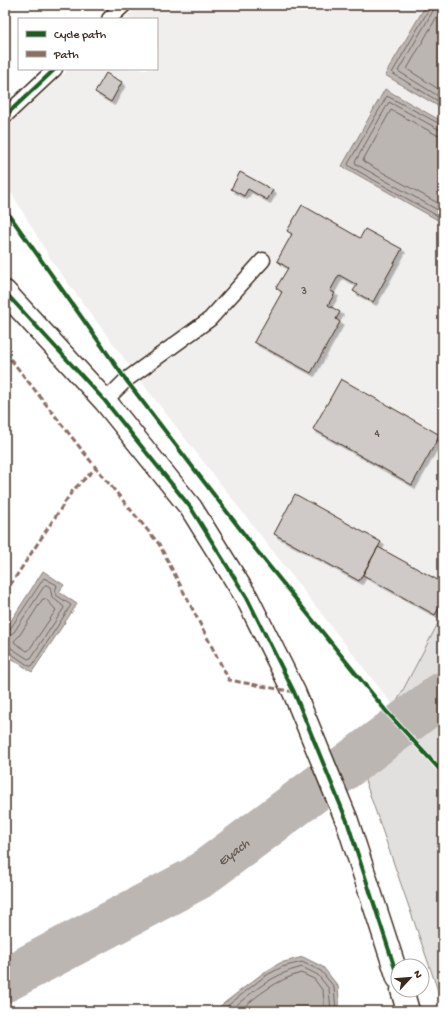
<svg xmlns="http://www.w3.org/2000/svg" width="448" height="1016" font-family="'Gochi Hand',sans-serif">
<style>
.built{fill:#f1efee}
.green{fill:#e2e0de;stroke:#8e857e}
.water{fill:#bcb6b3;stroke:#887e77}
.lines{fill:none;stroke-linecap:round;stroke-linejoin:round}
.shore{stroke:#6f625a;stroke-width:1}
.river{stroke:#bcb6b3;stroke-width:45}
.building{fill:#cfcac7;stroke:#3b2a1e;filter:url(#shadow)}
.lane-casing{stroke:#3b2a1e;stroke-width:17}
.secondary-casing{stroke:#3b2a1e;stroke-width:25}
.lane{stroke:#fff;stroke-width:14}
.secondary{stroke:#fff;stroke-width:22}
.quiet{stroke:#8d6e63;stroke-width:3;stroke-dasharray:6 3;stroke-linecap:butt}
.cycleway-casing{stroke:#fff;stroke-width:6}
.cycleway{stroke:#1b5e20;stroke-width:4}
.labels{text-anchor:middle;stroke-width:4;stroke-linejoin:round;paint-order:stroke}
.number-label{font-size:11px;fill:#605248}
.water-label{font-size:14px;font-style:italic;fill:#685b52;stroke:#fff}
</style>
<defs>
<filter id="shadow"><feDropShadow dx="3.5" dy="3.5" stdDeviation="0" flood-color="#0004"/></filter>
</defs>
<rect width="100%" height="100%" fill="#fff"/>
<filter id="ink" filterUnits="userSpaceOnUse"><feTurbulence type="fractalNoise" baseFrequency=".025" numOctaves="2"/><feDisplacementMap in="SourceGraphic" scale="8" xChannelSelector="R" yChannelSelector="G"/><feConvolveMatrix kernelMatrix="1 2 1 2 8 2 1 2 1" color-interpolation-filters="sRGB"/></filter>
<g filter="url(#ink)">
<path class="built" d="M139,5H443V614L394,707L146,388L53,263L5,182V128L69,69H157V19H124Z"/>
<path class="green" d="M443,614V1005L353,746L394,707Z"/>
<path class="water" d="M426,5H443V109L385,75Z
M385,89L443,122V223L342,166Z
M43,571L64,585L59,592L77,604L32,672L5,654V630Z
M303,957L323,967L338,986L340,1011H214L263,973L280,963Z"/>
<g class="lines">
<path class="shore" d="M429,5V9L392,73L443,104
M434,5L433,11L398,71L443,99
M440,5L439,13L407,69L443,92
M443,125L440,124L387,96L348,164L349,166L443,219
M443,130L438,129L389,102L355,162L356,164L443,213
M443,136L435,134L391,110L363,160L364,162L443,206
M43,599H46L56,610L29,650L27,651L15,643L14,641L19,636Z
M5,631L10,629L44,578L57,585L55,592L56,595L71,605L32,666H29L9,652L5,651
M5,636L10,635L14,632L45,585H47L50,587L52,597L63,606L64,608L31,658L28,659L11,648L5,646
M221,1011L265,976L282,967L302,962L321,971L334,987L336,1011
M229,1011C253,992 270,975 302,967L318,975L329,989L331,1011
M239,1011C258,995 276,980 301,973L314,979L323,991L325,1011"/>
<path class="river" id="s1" d="M5,980L197,878L443,694"/>
</g>
<path class="building" d="M106,73L122,82L111,102L95,92Z
M240,172L273,190L267,200L248,189L244,196L231,189Z
M302,205L360,238L365,229L402,249L373,302L353,291L357,285L339,275L330,291L335,293L328,305L340,312L336,319L340,322L311,373L254,342L282,292L276,288L288,268L277,261L292,234L287,231Z
M341,379L440,435L412,485L313,429Z
M295,494L381,542L359,581L274,534Z
M378,547L443,583V601L435,615L363,575Z"/>
<g class="lines">
<defs>
<path id="lane" d="M109,19L124,5
M5,116L55,69
M105,401L126,380L210,319L263,260"/>
<path id="secondary" d="M5,292L105,401L191,508L247,598L294,692L347,821L398,978
M402,990L408,1011"/>
</defs>
<use href="#lane" class="lane-casing"/>
<use href="#secondary" class="secondary-casing"/>
<use href="#lane" class="lane"/>
<use href="#secondary" class="secondary"/>
<path class="quiet" d="M5,352L96,468L159,544L229,680L294,692
M5,593L73,490L96,468"/>
<defs>
<path id="cycleway" d="M5,116L55,69
M5,209L126,380L257,551L386,711L443,773
M5,292L105,401L191,508L247,598L294,692L347,821L398,978"/>
</defs>
<use href="#cycleway" class="cycleway-casing"/>
<use href="#cycleway" class="cycleway"/>
</g>
</g>
<g class="labels">
<g class="number-label">
<text x="304" y="294">3</text>
<text x="377" y="436">4</text>
</g>
<g class="water-label">
<text dy="5" stroke="none"><textPath href="#s1" startOffset="262">Eyach</textPath></text>
</g>
</g>
<rect width="448" height="1016" fill="none" stroke="#fff" stroke-width="20"/>
<rect x="10" y="10" width="428" height="996" fill="none" stroke="#3b2a1e" stroke-width="1.5" filter="url(#ink)"/>
<rect x="18" y="18" width="140" height="52" fill="#ffffff" stroke="#b1aaa5"/>
<rect x="26" y="31" width="20" height="6" fill="#1b5e20" stroke="#b1aaa5"/>
<text x="54" y="38" font-size="12" fill="#3b2a1e">Cycle path</text>
<rect x="26" y="51" width="20" height="6" fill="#8d6e63" stroke="#b1aaa5"/>
<text x="54" y="58" font-size="12" fill="#3b2a1e">Path</text>
<g transform="translate(410 978) rotate(64)"><circle r="19" fill="#ffffff" stroke="#b1aaa5"/>
<path d="M0-3L7 15L0 10L-7 15Z" fill="#3b2a1e"/>
<text y="-6" font-size="11" font-weight="bold" text-anchor="middle" fill="#3b2a1e">N</text>
</g>
</svg>
